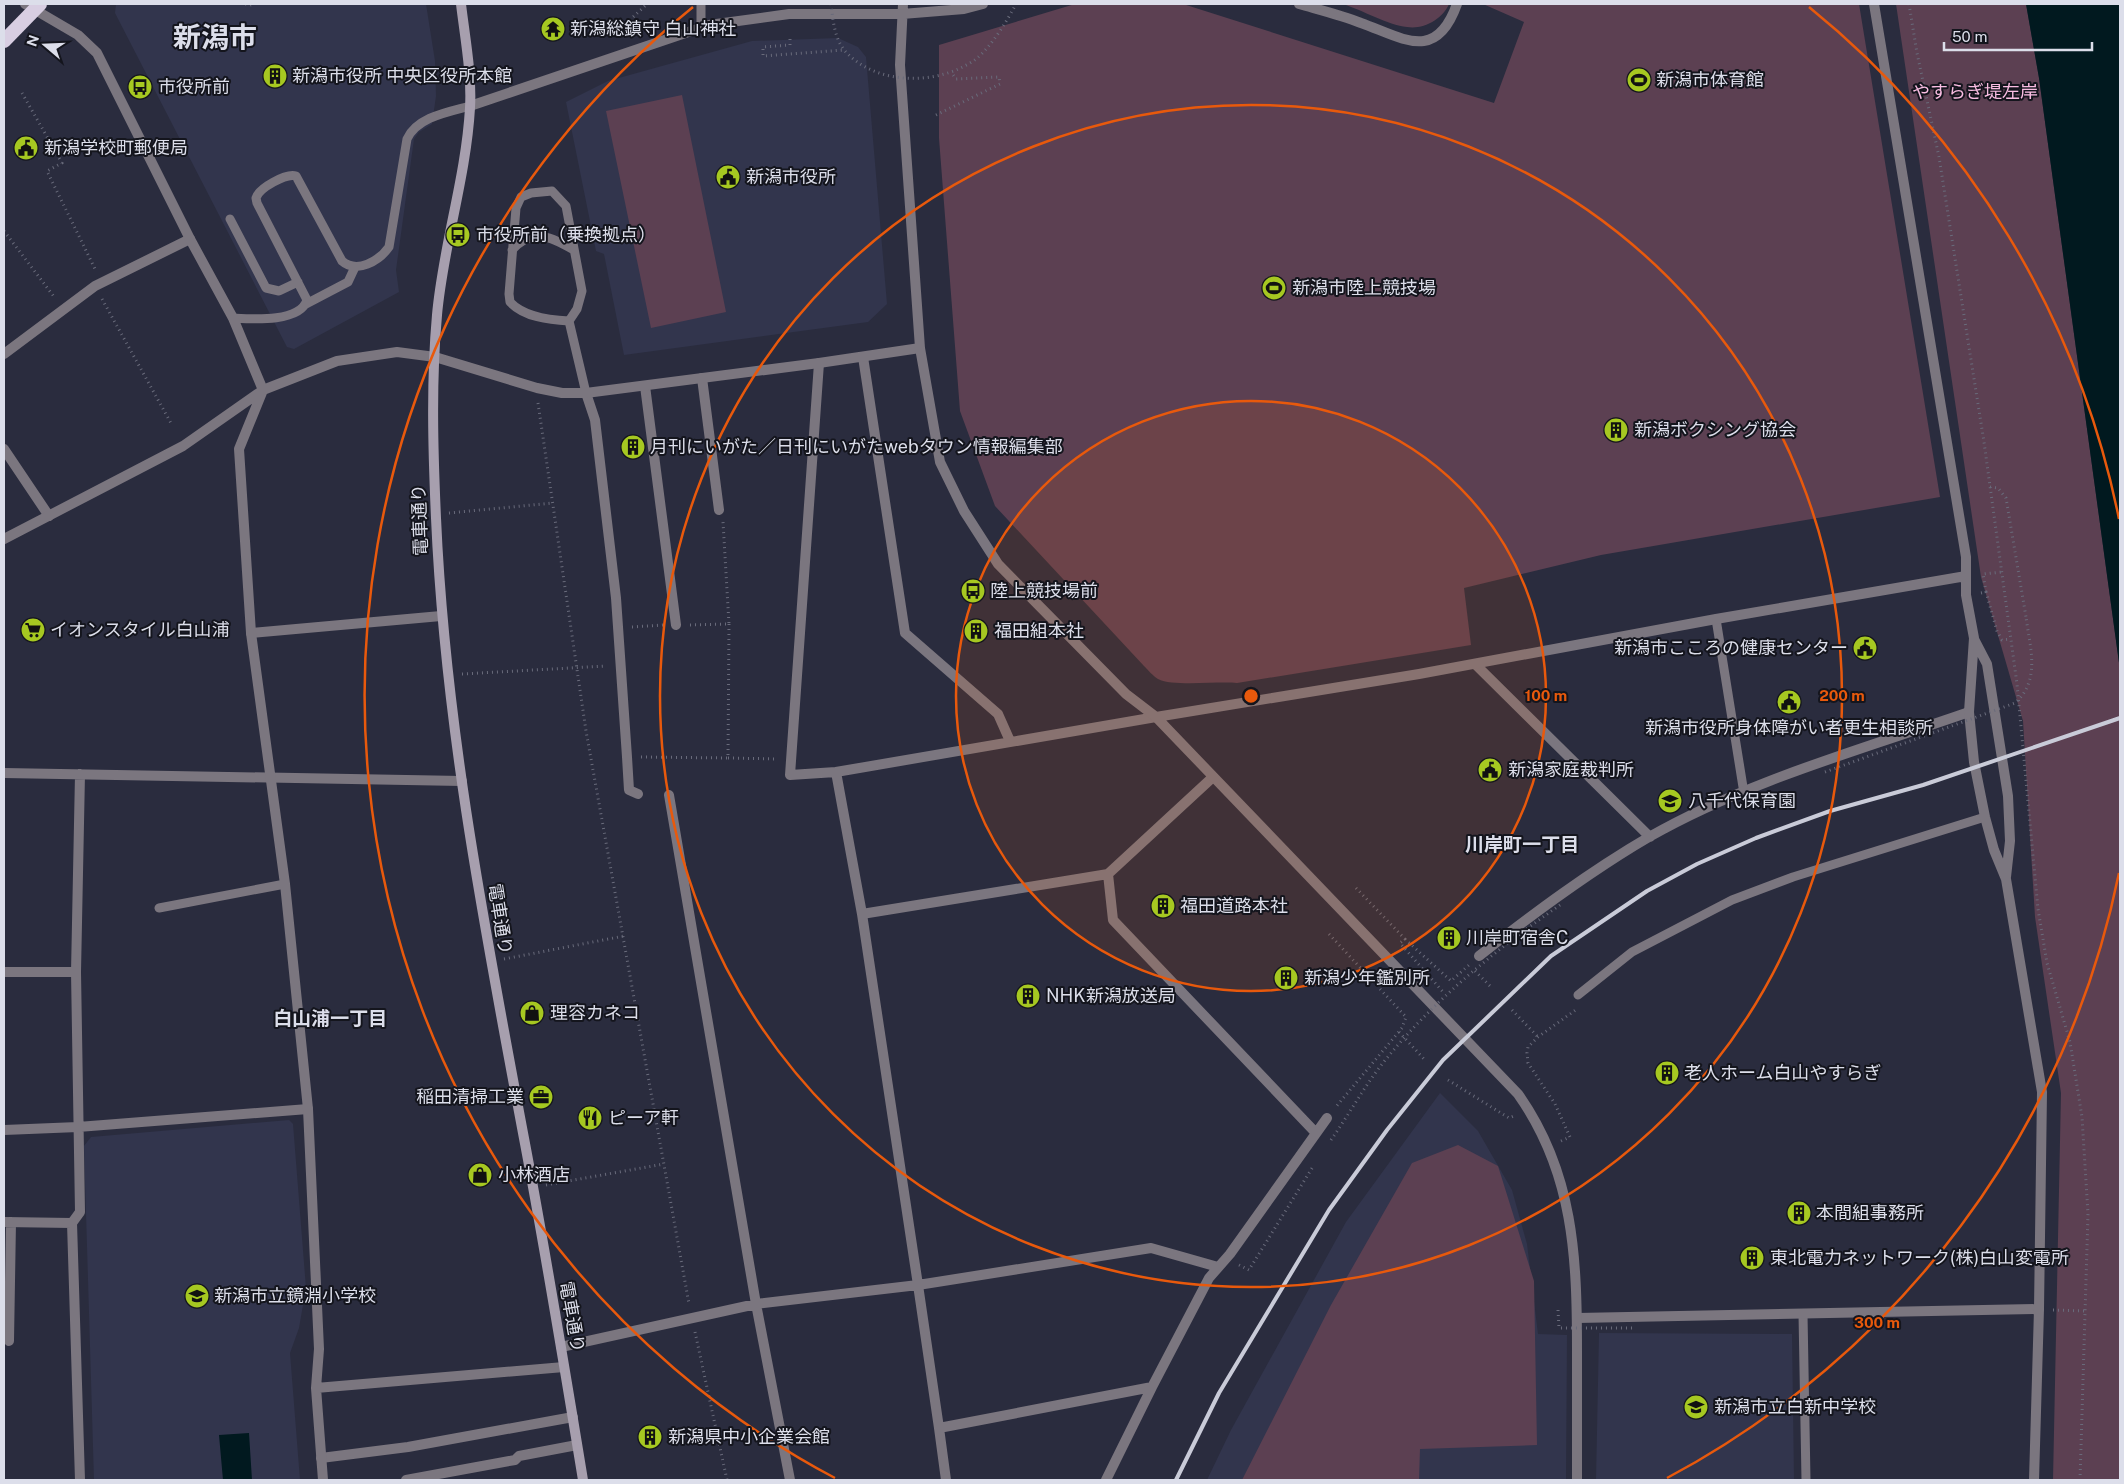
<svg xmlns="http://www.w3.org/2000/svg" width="2124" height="1484" font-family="'Public Sans','Noto Sans JP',sans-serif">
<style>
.built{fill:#32354d}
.green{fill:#5c4052}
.water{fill:#01191f}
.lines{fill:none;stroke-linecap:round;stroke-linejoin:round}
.path{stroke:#696b7b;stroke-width:3;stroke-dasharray:1 4;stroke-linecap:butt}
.service{stroke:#7b767f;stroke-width:9}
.minor{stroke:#7b767f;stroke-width:10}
.tertiary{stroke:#7b767f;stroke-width:10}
.secondary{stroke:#a79fae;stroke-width:10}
.trunk{stroke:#d8cee2;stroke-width:14}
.rail{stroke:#c9cbd8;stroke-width:4}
.path-bridge{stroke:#696b7b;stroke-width:3;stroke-dasharray:1 4;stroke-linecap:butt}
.ring{fill:none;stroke:#e8590c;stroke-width:2.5}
.labels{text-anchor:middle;stroke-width:4;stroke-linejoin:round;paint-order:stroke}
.poi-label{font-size:18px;fill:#dcdeea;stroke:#14151d;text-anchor:start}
.park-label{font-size:18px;fill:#f8bce1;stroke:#14151d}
.street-label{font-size:18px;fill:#dcdeea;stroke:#14151d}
.neighbourhood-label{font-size:19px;font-weight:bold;fill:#dcdeea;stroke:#14151d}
.town-label{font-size:28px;font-weight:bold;fill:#dcdeea;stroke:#14151d}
.centre{fill:#e8590c;stroke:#14151d;stroke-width:2.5}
.ring-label{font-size:15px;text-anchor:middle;font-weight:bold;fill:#e8590c;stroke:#14151d;stroke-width:4;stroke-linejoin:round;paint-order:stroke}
</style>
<rect width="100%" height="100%" fill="#2a2c3e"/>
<path class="built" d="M116,4H426L435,61L436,96L432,124L419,132L414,139L396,270L399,292L294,349L287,347L115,13Z
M838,38L858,47L866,57L887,304L868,322L624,355L604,254L596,251L566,102L608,81L752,41Z
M1440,1093L1478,1131L1512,1190L1527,1244L1538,1334L1567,1335L1566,1480H1207L1231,1430L1346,1222Z
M289,1120L293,1124L306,1288L299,1328L290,1353L300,1480H94L84,1146L91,1137Z
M1599,1333L1792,1334L1794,1480H1596Z"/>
<path class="green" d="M1075,4H1183L1494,103L1524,22L1483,4H1859L1940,497L1601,555L1464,588L1471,645L1237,683C1217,681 1174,687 1158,679C1153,676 1148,670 1144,666L995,506L960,411L939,138V45Z
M1343,4H1449C1443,19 1423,30 1407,27C1388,25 1362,10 1343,4Z
M1896,4H2026L2039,78L2120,670V1480H2053L2061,1093L2035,917L2023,721L1981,577Z
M682,95L726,312L651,328L606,111Z
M1458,1145L1498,1166L1534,1281L1537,1445L1420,1449L1419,1480H1242L1331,1305L1412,1163Z"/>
<path class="water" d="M2026,4H2120V670L2039,78Z
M249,1433L252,1480H223L219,1435Z"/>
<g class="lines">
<path class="path" d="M246,4L248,6L253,4
M1909,4L1917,53L1939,157L1984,442L2017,684L2038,909L2047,963L2070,1042L2082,1117L2088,1214L2080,1480
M615,34L647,4
M790,39V45L763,47V56L844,50
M22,93L62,163L47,171L96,271
M936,115L1000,84L999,77L956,79L951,72
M4,231L55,298
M102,299L172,425
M538,403L586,731L689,1304
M1990,487L1998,488L2006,498L2026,617
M449,513L553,503
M1986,592L1983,574L2002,572
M1981,593L1986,592L1997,631L2002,640L2010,639
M690,625L729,624L723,522
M632,627L663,625
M462,674L606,666
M641,757L728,758L729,624
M728,758L778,759
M1356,888L1405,939L1400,943L1444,993
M1329,934L1406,1017L1402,1028L1335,1108
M1405,939L1451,981L1469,965
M504,959L624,936
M1475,971L1492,988
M1512,1010L1538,1037
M1399,1032L1424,1059
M1448,1080L1509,1118L1516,1115
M1561,1141L1570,1137L1555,1104L1528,1063L1527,1053L1528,1047L1538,1037L1577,1009
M546,1185L664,1164
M1239,1265L1249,1270L1314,1165
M2053,1310L2085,1311
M695,1332L727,1480"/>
<path class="service" d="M701,28V4
M230,219L266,288L279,291L298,282
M512,250C533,227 551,237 574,250
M306,304L348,282L355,267
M233,318C251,319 300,323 307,300L257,203L256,198C259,188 286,173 296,176L342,261C357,274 379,261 389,247L407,139C417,117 448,112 470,106
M569,321C549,320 524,317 510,302L509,294L516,208L521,197L531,193L552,191L566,206L582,291L577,309L569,321L586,393
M1716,619L1743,787
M159,908L285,884
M1578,995L1632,952L1732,900L1793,877L1985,817
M1803,1314L1806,1480"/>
<path class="minor" d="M4,354L95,286L190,239
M863,357L905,633L998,714L1010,741
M819,363L790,775L836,772
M702,378L719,510
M645,386L676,625
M586,393L595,420L616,598L627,757L629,790L638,794
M4,449L49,516
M251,633L441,616
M1475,664L1650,837
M4,773L462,781
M1213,777L1108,874L1113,920L1315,1132
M669,795L756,1304L790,1480
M862,914L1108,874
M1479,956C1534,913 1589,872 1649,837C1747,781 1863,749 1969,712
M4,972H76
M4,1130L78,1127L308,1109
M4,1222L72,1223
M1577,1318L2039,1309
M9,1341L11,1222
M561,1347L756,1304L918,1285L862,914L836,772L1156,717
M939,1428L918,1285L1151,1248L1218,1267
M321,1458L408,1447L573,1417
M80,1480L72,1223L80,1212L76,972L80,774
M406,1480L515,1460L519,1456L577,1445
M946,1480L939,1428L1152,1387
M1106,1480L1152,1387L1209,1278L1230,1254L1327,1118"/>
<path class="tertiary" d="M25,4L78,35L97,53L190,239L233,318L263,390L239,449L251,633L285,884L308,1109L319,1349L316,1388L564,1367
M903,4L900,65L920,348L940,462L964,511L998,564L1126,694L1156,717L1518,1094C1574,1173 1577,1258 1577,1351C1577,1394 1577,1437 1577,1480
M1299,4C1320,10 1341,15 1361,23C1403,38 1436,63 1457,4
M1874,4L1966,557V595L1974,638L1969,712L1974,762L1985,817L1994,850L2006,879L2042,1092L2039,1309L2034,1480
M470,106L709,25L789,14H902L964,9L983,4
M4,539L183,446L263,390L337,361L397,352L435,357L537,388L562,393H586L819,363L920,348
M1974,639L1987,664L2008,796L2010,841L2006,877
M1156,717L1419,674L1716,619L1966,576
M316,1388L323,1480"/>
<path class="secondary" d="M461,4C465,38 472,74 470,108C466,178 443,246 437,315C431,382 433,451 436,518C445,725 485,930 523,1133C545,1248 564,1364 583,1480"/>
<path class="trunk" d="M4,41L40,4"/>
<path class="rail" d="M1176,1480L1219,1393L1329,1210L1387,1130L1443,1060L1551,956L1647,891L1697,864L1756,838L1830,811L1923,785L2120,718"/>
<path class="path-bridge" d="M831,4C833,19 834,38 845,51C876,86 939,86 976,59C991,47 1007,21 1016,4
M1825,772L2015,703C2041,680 2030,648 2026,617
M1331,1140C1350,1113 1366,1083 1387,1058C1436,998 1499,947 1563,903
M1558,1310L1559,1328H1635"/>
</g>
<circle cx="1251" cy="696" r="295" fill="#e8590c" fill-opacity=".12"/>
<g class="ring">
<circle cx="1251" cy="696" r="295"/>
<circle cx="1251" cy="696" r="591"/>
<path d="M2119 873A886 886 0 0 1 1667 1478M835 1478A886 886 0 0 1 693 7M1809 7A886 886 0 0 1 2119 519"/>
</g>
<defs>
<symbol id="temple-disc" viewBox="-11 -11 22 22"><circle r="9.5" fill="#a6c821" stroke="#14151d"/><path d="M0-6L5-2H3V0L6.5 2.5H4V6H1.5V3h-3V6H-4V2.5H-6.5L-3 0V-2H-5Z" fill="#111"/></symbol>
<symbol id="building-disc" viewBox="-11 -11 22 22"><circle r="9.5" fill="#a6c821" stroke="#14151d"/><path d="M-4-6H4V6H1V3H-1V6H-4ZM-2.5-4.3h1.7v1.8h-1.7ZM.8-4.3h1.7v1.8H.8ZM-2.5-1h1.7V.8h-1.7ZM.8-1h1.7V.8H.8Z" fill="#111"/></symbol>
<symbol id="stadium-disc" viewBox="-11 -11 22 22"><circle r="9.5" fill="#a6c821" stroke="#14151d"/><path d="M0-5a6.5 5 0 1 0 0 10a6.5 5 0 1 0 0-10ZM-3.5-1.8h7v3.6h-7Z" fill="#111"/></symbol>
<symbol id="bus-disc" viewBox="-11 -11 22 22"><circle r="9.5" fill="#a6c821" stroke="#14151d"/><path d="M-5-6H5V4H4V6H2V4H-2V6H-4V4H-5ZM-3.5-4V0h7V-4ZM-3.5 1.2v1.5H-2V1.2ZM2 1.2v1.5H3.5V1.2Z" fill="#111"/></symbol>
<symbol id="civic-disc" viewBox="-11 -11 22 22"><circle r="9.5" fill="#a6c821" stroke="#14151d"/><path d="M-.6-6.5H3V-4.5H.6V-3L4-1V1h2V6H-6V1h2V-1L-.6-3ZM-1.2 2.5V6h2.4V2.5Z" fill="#111"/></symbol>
<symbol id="supermarket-disc" viewBox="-11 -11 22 22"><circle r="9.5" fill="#a6c821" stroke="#14151d"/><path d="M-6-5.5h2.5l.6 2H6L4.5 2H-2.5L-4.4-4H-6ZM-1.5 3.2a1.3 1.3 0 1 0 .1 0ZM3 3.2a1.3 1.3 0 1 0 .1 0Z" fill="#111"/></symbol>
<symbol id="school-disc" viewBox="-11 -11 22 22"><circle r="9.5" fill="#a6c821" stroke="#14151d"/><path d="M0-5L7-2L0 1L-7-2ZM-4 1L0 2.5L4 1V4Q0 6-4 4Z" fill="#111"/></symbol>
<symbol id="shop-disc" viewBox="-11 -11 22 22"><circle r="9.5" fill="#a6c821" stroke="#14151d"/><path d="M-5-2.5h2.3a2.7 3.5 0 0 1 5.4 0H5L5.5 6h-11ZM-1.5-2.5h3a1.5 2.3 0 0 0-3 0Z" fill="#111"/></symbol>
<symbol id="office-disc" viewBox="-11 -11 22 22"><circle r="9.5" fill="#a6c821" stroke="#14151d"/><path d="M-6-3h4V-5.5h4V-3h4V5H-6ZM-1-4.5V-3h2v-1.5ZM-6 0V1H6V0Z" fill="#111"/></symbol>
<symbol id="restaurant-disc" viewBox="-11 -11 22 22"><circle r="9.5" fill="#a6c821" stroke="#14151d"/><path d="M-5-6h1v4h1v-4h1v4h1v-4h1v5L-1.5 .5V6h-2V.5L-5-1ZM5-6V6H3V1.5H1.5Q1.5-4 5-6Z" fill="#111"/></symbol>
</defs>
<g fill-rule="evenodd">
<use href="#temple-disc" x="539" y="15" width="28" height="28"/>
<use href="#building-disc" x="261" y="62" width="28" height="28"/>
<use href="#stadium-disc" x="1625" y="66" width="28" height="28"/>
<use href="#bus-disc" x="126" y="73" width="28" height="28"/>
<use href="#civic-disc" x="12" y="134" width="28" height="28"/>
<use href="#civic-disc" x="714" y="163" width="28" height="28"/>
<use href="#bus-disc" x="444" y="221" width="28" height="28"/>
<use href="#stadium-disc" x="1260" y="274" width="28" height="28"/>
<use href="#building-disc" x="1602" y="416" width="28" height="28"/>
<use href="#building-disc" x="619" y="433" width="28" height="28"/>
<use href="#bus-disc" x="959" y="577" width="28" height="28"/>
<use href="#supermarket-disc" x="19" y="616" width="28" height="28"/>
<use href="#building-disc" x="962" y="617" width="28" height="28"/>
<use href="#civic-disc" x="1851" y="634" width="28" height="28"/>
<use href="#civic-disc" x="1775" y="688" width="28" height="28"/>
<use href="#civic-disc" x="1476" y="756" width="28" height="28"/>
<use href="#school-disc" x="1656" y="787" width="28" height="28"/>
<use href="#building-disc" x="1149" y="892" width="28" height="28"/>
<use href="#building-disc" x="1435" y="924" width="28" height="28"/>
<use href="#building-disc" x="1272" y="964" width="28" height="28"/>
<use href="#building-disc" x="1014" y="982" width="28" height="28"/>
<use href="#shop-disc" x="518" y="999" width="28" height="28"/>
<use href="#building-disc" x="1653" y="1059" width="28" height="28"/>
<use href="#office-disc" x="527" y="1083" width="28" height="28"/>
<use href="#restaurant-disc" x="576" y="1104" width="28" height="28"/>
<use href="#shop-disc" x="466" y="1161" width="28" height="28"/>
<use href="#building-disc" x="1785" y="1199" width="28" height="28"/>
<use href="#building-disc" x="1738" y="1244" width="28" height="28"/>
<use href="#school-disc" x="183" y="1282" width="28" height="28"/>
<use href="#school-disc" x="1682" y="1393" width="28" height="28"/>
<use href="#building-disc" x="636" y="1423" width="28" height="28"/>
</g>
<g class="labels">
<g class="poi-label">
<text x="570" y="35">新潟総鎮守 白山神社</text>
<text x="292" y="82">新潟市役所 中央区役所本館</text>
<text x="1656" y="86">新潟市体育館</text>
<text x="158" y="93">市役所前</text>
<text x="44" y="154">新潟学校町郵便局</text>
<text x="746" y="183">新潟市役所</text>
<text x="476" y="241">市役所前（乗換拠点）</text>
<text x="1292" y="294">新潟市陸上競技場</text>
<text x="1634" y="436">新潟ボクシング協会</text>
<text x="650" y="453">月刊にいがた／日刊にいがたwebタウン情報編集部</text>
<text x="990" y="597">陸上競技場前</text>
<text x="50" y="636">イオンスタイル白山浦</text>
<text x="994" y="637">福田組本社</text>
<text x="1848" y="654" text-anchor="end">新潟市こころの健康センター</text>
<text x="1789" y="734" text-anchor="middle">新潟市役所身体障がい者更生相談所</text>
<text x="1508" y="776">新潟家庭裁判所</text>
<text x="1688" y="807">八千代保育園</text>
<text x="1180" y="912">福田道路本社</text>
<text x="1466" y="944">川岸町宿舎C</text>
<text x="1304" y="984">新潟少年鑑別所</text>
<text x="1046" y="1002">NHK新潟放送局</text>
<text x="550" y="1019">理容カネコ</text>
<text x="1684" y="1079">老人ホーム白山やすらぎ</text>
<text x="524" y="1103" text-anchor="end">稲田清掃工業</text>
<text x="608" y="1124">ピーア軒</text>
<text x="498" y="1181">小林酒店</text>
<text x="1816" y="1219">本間組事務所</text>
<text x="1770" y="1264">東北電力ネットワーク(株)白山変電所</text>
<text x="214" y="1302">新潟市立鏡淵小学校</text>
<text x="1714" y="1413">新潟市立白新中学校</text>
<text x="668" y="1443">新潟県中小企業会館</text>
</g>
<g class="park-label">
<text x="1975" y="98">やすらぎ堤左岸</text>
</g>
<g class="street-label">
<text transform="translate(420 520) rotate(-92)" y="6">電車通り</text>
<text transform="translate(500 919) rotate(81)" y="6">電車通り</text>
<text transform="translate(572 1317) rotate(80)" y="6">電車通り</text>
</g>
<g class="neighbourhood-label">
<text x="1522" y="851">川岸町一丁目</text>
<text x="330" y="1025">白山浦一丁目</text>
</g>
<g class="town-label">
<text x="215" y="47">新潟市</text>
</g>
</g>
<circle cx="1251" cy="696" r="8" class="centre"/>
<g class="ring-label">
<text x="1546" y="701">100 m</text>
<text x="1842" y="701">200 m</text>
<text x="1877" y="1328">300 m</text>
</g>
<rect width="2124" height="1484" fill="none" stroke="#dcdeea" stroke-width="10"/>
<g transform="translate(45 45) rotate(289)" stroke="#14151d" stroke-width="4" paint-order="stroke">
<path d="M0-4L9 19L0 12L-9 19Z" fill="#dcdeea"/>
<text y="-8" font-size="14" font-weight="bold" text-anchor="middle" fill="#dcdeea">N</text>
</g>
<path d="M1944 42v8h148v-8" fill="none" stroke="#dcdeea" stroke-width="2.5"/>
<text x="1952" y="42" font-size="15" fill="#dcdeea" stroke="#14151d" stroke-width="4" paint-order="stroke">50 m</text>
</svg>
